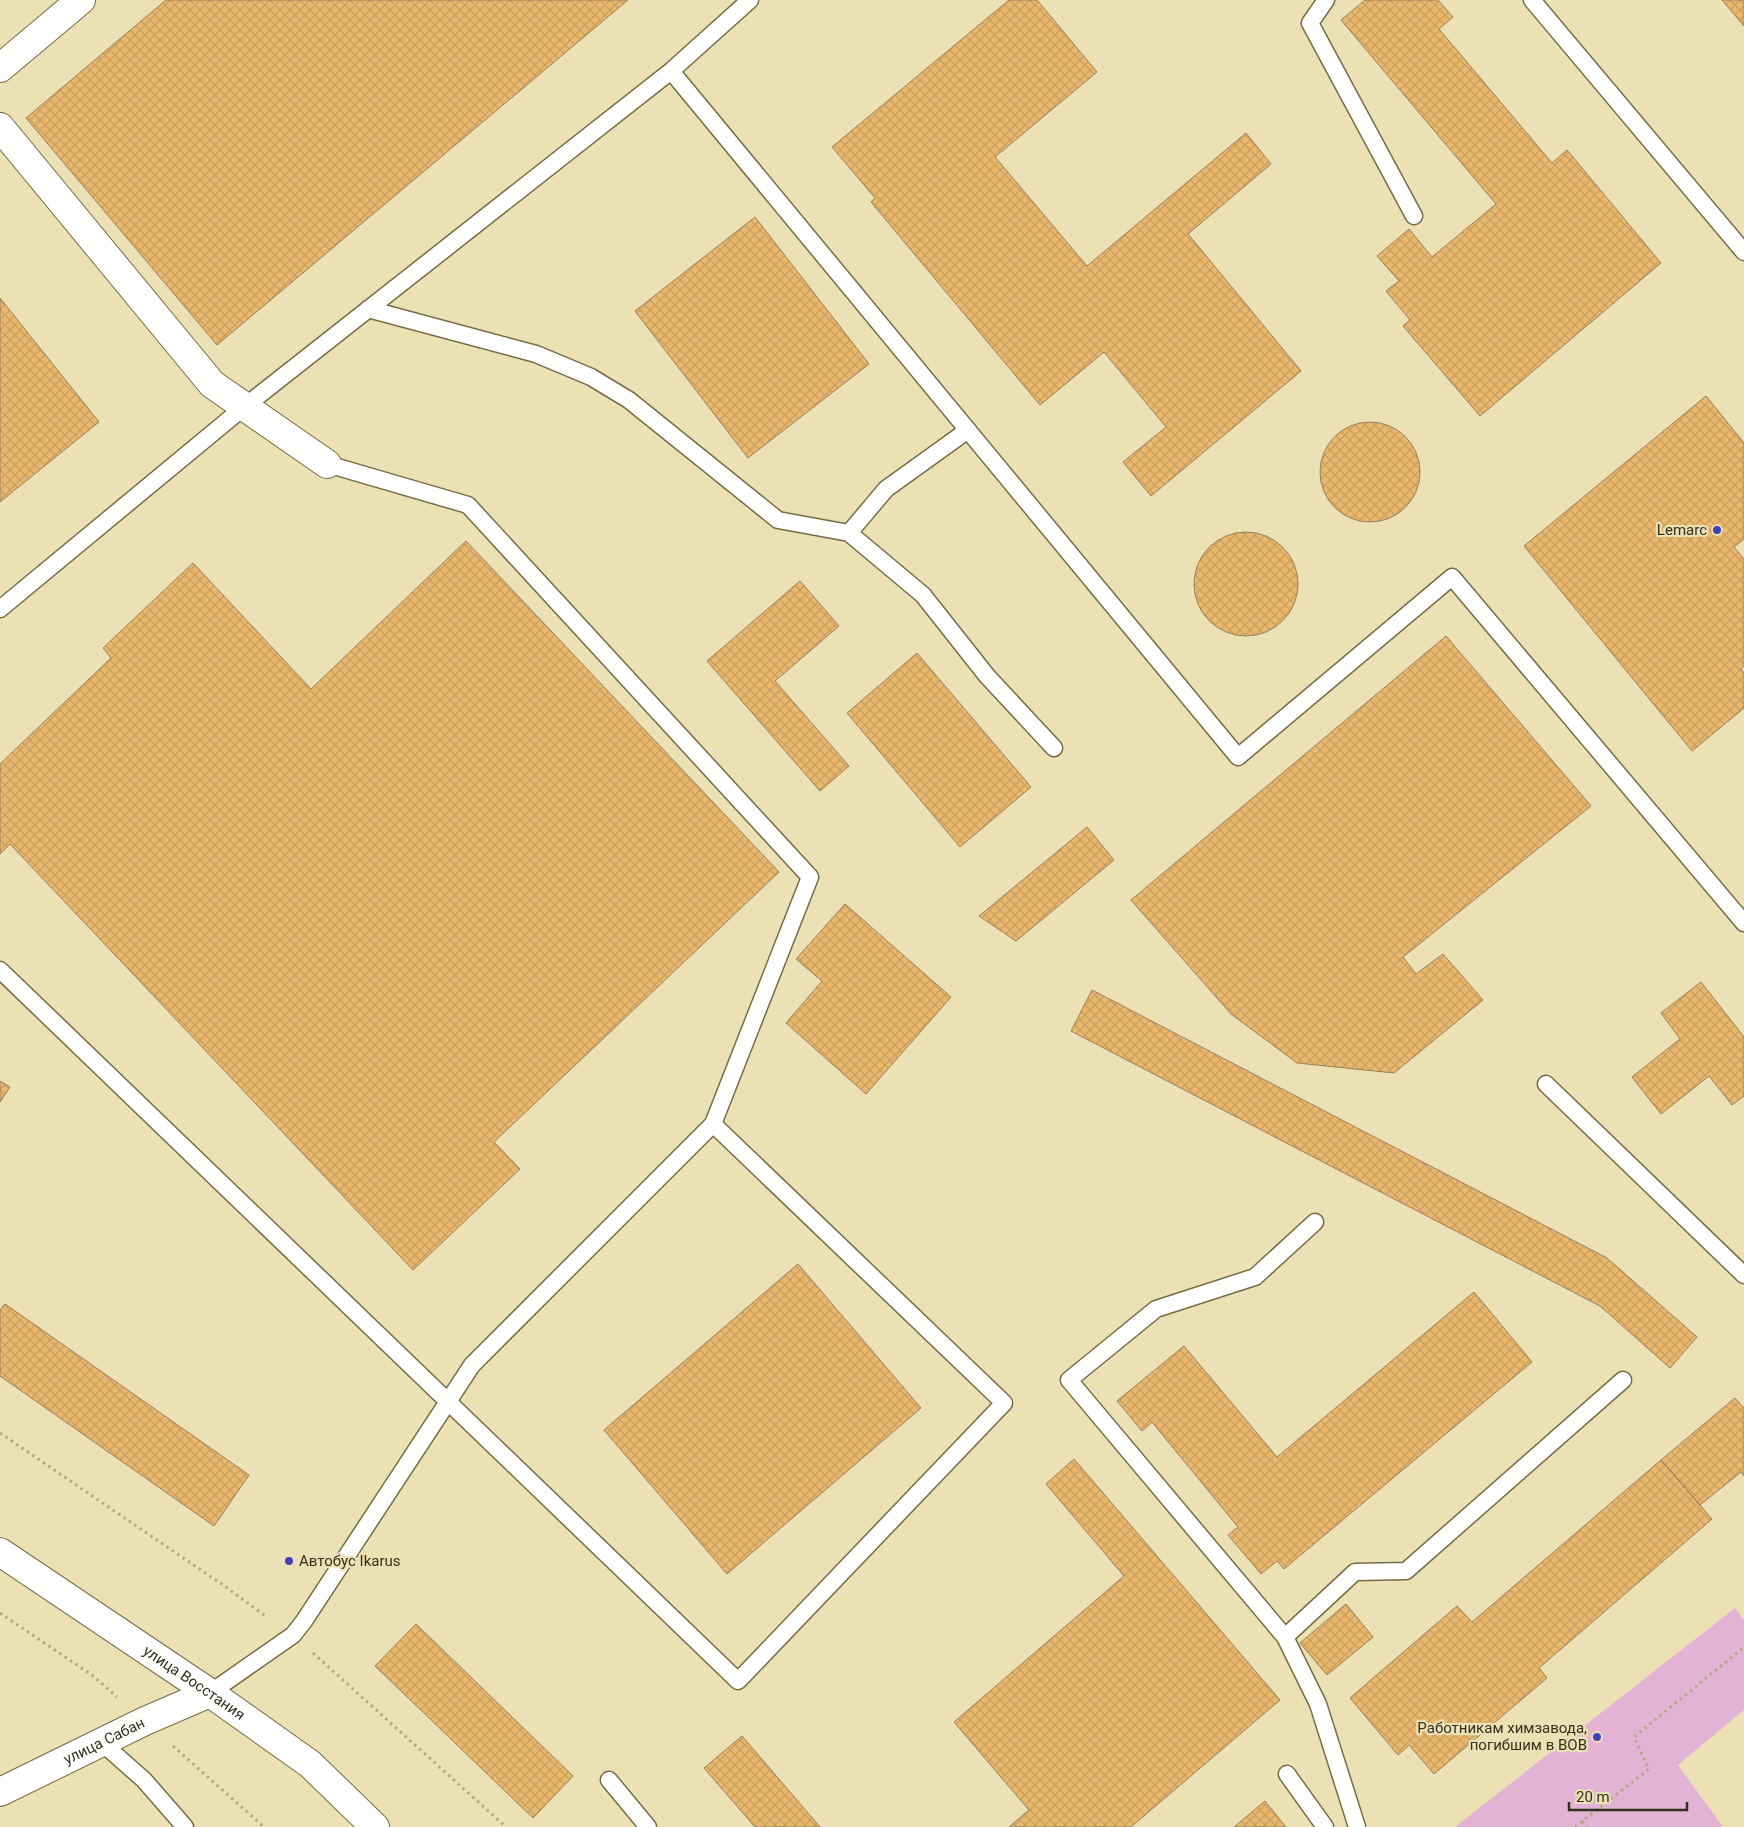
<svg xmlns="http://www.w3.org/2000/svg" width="1744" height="1827" font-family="Roboto,sans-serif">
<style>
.green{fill:#e3b3d6}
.building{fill:url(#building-cross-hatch);stroke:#997f5b}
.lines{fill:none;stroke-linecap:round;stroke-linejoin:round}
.lane-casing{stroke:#766c43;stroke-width:19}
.street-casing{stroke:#766c43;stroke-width:30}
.primary-casing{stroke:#766c43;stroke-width:30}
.path{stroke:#b1a884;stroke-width:3;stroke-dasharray:2.5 4;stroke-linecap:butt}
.lane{stroke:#fff;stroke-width:16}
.street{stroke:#fff;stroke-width:28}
.primary{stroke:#fff;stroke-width:28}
.poi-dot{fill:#4142b7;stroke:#ece1b4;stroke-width:2}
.labels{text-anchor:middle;stroke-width:4.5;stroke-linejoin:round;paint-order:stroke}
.poi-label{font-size:15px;fill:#34301e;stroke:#ece1b4;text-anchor:end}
.street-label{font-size:15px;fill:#34301e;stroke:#ece1b4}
</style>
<defs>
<pattern id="building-cross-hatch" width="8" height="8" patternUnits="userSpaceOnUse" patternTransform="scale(1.25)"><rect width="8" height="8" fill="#eab86d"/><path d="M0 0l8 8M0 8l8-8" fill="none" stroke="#c99e5e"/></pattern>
</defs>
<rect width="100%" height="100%" fill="#ece1b4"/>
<path class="green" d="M1735,1608L1744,1620V1710L1678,1765L1723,1827H1455Z"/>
<path class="building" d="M166,0H628L217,345L26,118Z
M1009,0H1037L1097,72L995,157L1087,266L1246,133L1271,164L1188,234L1301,371L1151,496L1123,462L1166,427L1104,352L1040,405L871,202L875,198L832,147Z
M1365,0H1438L1453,17L1439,29L1552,163L1567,150L1661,263L1480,416L1403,326L1410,320L1386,291L1399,281L1377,256L1409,229L1432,257L1496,204L1341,20Z
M1722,0H1744V26Z
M755,217L869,364L748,458L635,311Z
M0,298L99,422L0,502Z
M1706,396L1744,443V539L1734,547L1744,559V666L1741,669L1744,673V708L1692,751L1524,546Z
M1320 472a50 50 0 1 1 100 0a50 50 0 1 1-100 0Z
M1194 584a52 52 0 1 1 104 0a52 52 0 1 1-104 0Z
M466,541L779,872L494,1142L520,1169L413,1270L10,844L0,854V764L111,658L103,648L193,563L311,689Z
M800,581L839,626L775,681L849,766L820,791L707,661Z
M1446,636L1591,806L1403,957L1416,974L1443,954L1483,1000L1394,1073L1297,1063L1231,1014L1131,900Z
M917,653L1031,787L960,847L847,713Z
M1087,827L1114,860L1016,941L979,916Z
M845,904L951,997L866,1094L786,1023L822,981L796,959Z
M1701,982L1744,1037V1096L1732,1105L1709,1076L1661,1114L1632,1077L1680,1039L1661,1013Z
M1092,990L1607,1258L1697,1337L1670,1368L1600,1306L1071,1031Z
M0,1081L10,1087L0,1102Z
M798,1264L921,1408L727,1574L604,1430Z
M1474,1292L1532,1362L1284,1569L1277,1561L1261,1574L1228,1535L1238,1527L1152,1422L1142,1431L1117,1401L1184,1346L1277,1457Z
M5,1304L249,1475L214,1526L0,1376V1310Z
M1735,1398L1744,1408V1476L1741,1472L1700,1505L1661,1460Z
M1074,1459L1280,1700L1131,1827H1009L1029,1810L954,1722L1124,1576L1046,1484Z
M1661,1460L1712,1519L1539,1668L1547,1678L1434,1774L1409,1745L1398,1755L1350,1698L1457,1606L1472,1622Z
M1346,1604L1373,1637L1327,1675L1300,1643Z
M416,1624L573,1776L533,1818L375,1666Z
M742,1736L820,1827H755L704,1768Z
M1265,1801L1286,1827H1234Z"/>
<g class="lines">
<defs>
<path id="lane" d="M1326,0L1310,23L1414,216
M1532,0L1744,252
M671,71L1238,757L1452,577L1744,923
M368,309L536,354L591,377L629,400L778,520L849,533L923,595L987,676L1054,748
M327,464L468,505L810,877L713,1124
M849,533L886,489L968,430
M0,609L244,407L671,71L750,0
M0,970L738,1681L1004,1403L713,1124L472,1365L304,1621L293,1635L210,1693
M1546,1084L1744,1275
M1315,1222L1255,1277L1156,1309L1069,1380L1285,1637L1318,1704L1357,1827
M1285,1637L1355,1572L1406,1571L1623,1380
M101,1742L144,1780L185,1827
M1287,1774L1325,1827
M609,1780L648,1827"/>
<g id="street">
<path d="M0,68L81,0"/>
<path d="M0,127L212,384L327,464"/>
<path id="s1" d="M0,1792L145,1721L210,1693"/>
</g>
<g id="primary">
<path id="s2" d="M0,1552L210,1693L310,1764L375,1827"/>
</g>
</defs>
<use href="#lane" class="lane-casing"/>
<use href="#street" class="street-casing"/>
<use href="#primary" class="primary-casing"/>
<path class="path" d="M0,1433L223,1585L267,1617
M0,1613L92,1675L117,1697
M313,1653L506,1827
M173,1746L264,1827
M1582,1821L1587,1827
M1575,1827L1649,1769L1634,1737L1744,1647"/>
<use href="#lane" class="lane"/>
<use href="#street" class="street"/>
<use href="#primary" class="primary"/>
</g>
<g class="poi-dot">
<circle cx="1717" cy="530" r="5"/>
<circle cx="289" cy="1561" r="5"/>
<circle cx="1597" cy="1737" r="5"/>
</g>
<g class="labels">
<g class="poi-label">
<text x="1707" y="535">Lemarc</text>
<text x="299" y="1566" text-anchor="start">Автобус Ikarus</text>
<text x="1587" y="1733">Работникам химзавода,<tspan x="1587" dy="17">погибшим в ВОВ</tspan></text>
</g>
<g class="street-label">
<text dy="5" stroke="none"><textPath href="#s2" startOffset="234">улица Восстания</textPath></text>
<text dy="5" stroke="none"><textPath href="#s1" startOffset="116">улица Сабан</textPath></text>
</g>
</g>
<path d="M1569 1802v8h118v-8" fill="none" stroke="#34301e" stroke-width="2.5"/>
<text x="1576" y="1802" font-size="15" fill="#34301e" stroke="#ece1b4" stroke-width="4" paint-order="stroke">20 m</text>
</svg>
